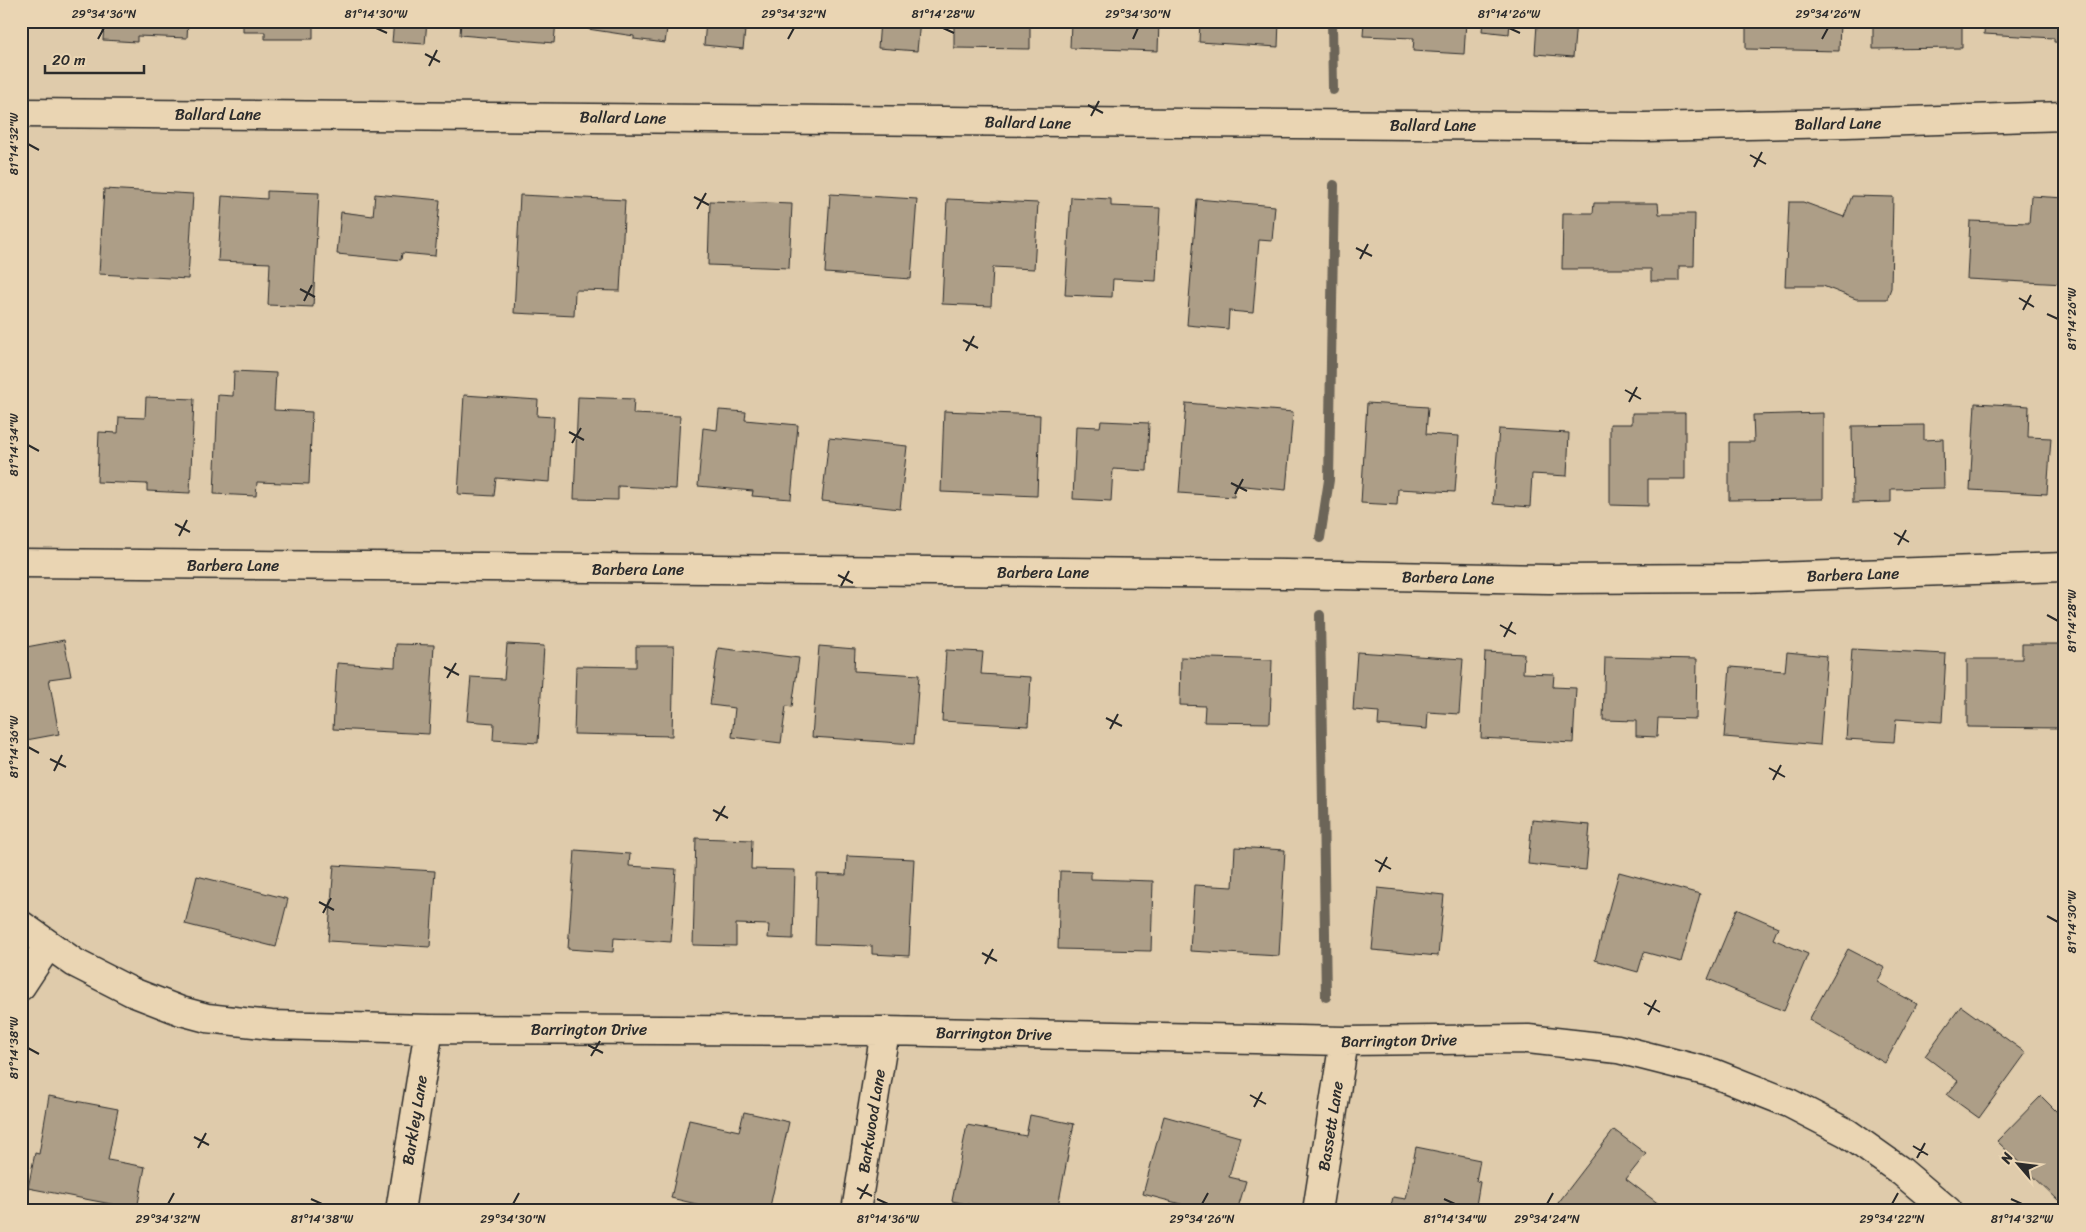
<svg xmlns="http://www.w3.org/2000/svg" width="2086" height="1232" font-family="Sriracha,sans-serif">
<style>
.lines{fill:none;stroke-linecap:round;stroke-linejoin:round}
.stream{stroke:#6c6559;stroke-width:10}
.building{fill:#ad9e87;stroke:#2b2b2b}
.street-casing{stroke:#2b2b2b;stroke-width:31}
.street{stroke:#ead5b3;stroke-width:28}
.ticks{fill:none;stroke:#2b2b2b;stroke-width:2}
.labels{text-anchor:middle;stroke-width:4;stroke-linejoin:round;paint-order:stroke}
.street-label{font-size:16px;fill:#2b2b2b;stroke:#ead5b3}
.neatline{fill:none;stroke:#2b2b2b;stroke-width:2}
.ticks-label{font-size:12px;text-anchor:middle;fill:#2b2b2b}
</style>
<rect width="100%" height="100%" fill="#dfcbab"/>
<filter id="ink" filterUnits="userSpaceOnUse"><feTurbulence type="fractalNoise" baseFrequency=".02" numOctaves="2"/><feDisplacementMap in="SourceGraphic" scale="10" xChannelSelector="R" yChannelSelector="G"/><feConvolveMatrix kernelMatrix="1 2 1 2 8 2 1 2 1" color-interpolation-filters="sRGB"/></filter>
<g filter="url(#ink)">
<g class="lines">
<path class="stream" d="M1332,21L1333,90
M1320,538L1329,480L1334,185
M1320,615L1326,997"/>
</g>
<path class="building" d="M104,21H188L187,38L137,36V42L103,40Z
M243,21H313V39H265V32H243Z
M394,21H427L425,44L392,42Z
M461,21H556L554,43L460,35Z
M589,21H668L665,43L634,39V36L588,29Z
M706,21H746L743,49L704,45Z
M880,21H920L917,51L878,48Z
M954,21H1030V49L954,48Z
M1071,21H1159L1158,51L1070,48Z
M1200,21H1279L1278,47L1199,42Z
M1364,21H1466L1464,54L1413,51L1414,38L1363,36Z
M1483,21H1510L1509,34L1482,31Z
M1511,21H1576L1573,57L1535,54L1537,24Z
M1746,21H1840L1839,51L1746,49Z
M1873,21H1962V48L1873,49Z
M1985,21H2065V43L2054,42V38L1984,34Z
M104,189L193,194L188,279L99,274Z
M267,191L319,193L313,307L268,305L270,263L218,261L222,196L267,199Z
M375,194L440,200L435,256L402,253L401,260L337,254L341,212L373,216Z
M830,194L917,199L911,279L825,273Z
M520,195L625,200L620,291L575,290L574,316L514,313Z
M1852,196L1893,197L1891,288L1887,299H1856L1823,286H1785L1789,202H1803L1844,217Z
M2031,196L2065,198V284L1967,279L1970,221L2029,223Z
M1071,197L1111,199V206L1160,208L1156,281L1113,279L1112,297L1065,295Z
M947,199L1038,203L1034,269L993,267L991,306L942,304Z
M1197,199L1275,206L1272,241L1259,240L1253,313L1229,311L1228,329L1187,325Z
M710,201L792,204L789,268L708,265Z
M1594,203H1658L1659,214H1695L1694,266H1679V281H1651V269H1562L1563,213H1593Z
M234,371L276,373L274,410L312,412L309,484L257,482L256,496L214,494L218,395L233,396Z
M464,395L538,400L537,416L554,417L550,482L496,478L494,496L458,494Z
M146,397L194,399L190,493L147,491V484L97,482L99,432L118,433L119,417L145,418Z
M578,397L634,399L633,414L680,416L676,489L618,486V500L574,499Z
M1186,403L1293,412L1286,490L1235,485L1234,497L1179,493Z
M1367,403L1428,407L1426,434L1459,436L1455,492L1398,489L1397,505L1361,503Z
M1975,403L2029,406L2028,437L2051,438L2047,494L1970,490Z
M719,410L746,412L745,420L798,425L791,499L752,496L753,491L698,486L703,428L717,430Z
M944,411L1040,415L1037,496L941,492Z
M1632,413H1685V479H1648V506L1610,505V424H1632Z
M1823,413V499L1729,500V442H1754L1753,415Z
M1101,421L1149,423L1147,471L1113,469L1111,501L1073,499L1076,426L1100,427Z
M1924,425V440L1943,439L1944,488L1891,489V502L1853,503L1852,426Z
M1499,429L1569,433L1567,476L1532,474L1530,507L1493,504Z
M829,438L907,446L900,509L822,501Z
M64,640L71,676L49,679L59,734L21,741V648Z
M396,644L434,645L429,734L333,729L337,663L395,667Z
M507,644L544,646L538,743L493,740L494,723L467,721L471,677L504,679Z
M2022,644H2062L2061,728L1967,727V659H2022Z
M636,646H674L672,736L574,734L576,666L636,667Z
M819,646L855,649L854,671L919,675L914,744L812,737Z
M718,648L799,658L792,707L786,706L781,743L732,737L735,708L710,705Z
M1852,649L1946,654L1942,722L1896,719L1894,742L1846,739Z
M946,650L983,652L981,674L1031,677L1028,726L942,721Z
M1357,652L1463,659L1459,714L1428,712L1427,729L1378,725L1379,712L1353,710Z
M1485,652L1524,654L1523,673L1554,674L1553,687L1576,688L1573,743L1481,738Z
M1787,652L1827,656L1820,745L1724,737L1730,667L1785,671Z
M1181,657L1272,660L1270,723L1204,722L1205,706L1180,705Z
M1605,657L1697,659L1696,719L1658,718L1657,737L1636,736V721L1603,720Z
M1532,820L1590,825L1586,870L1528,864Z
M696,838L752,840L751,869L795,870L793,939L768,938L769,925L736,924V946L693,945Z
M1235,847L1285,850L1279,956L1190,951L1194,885L1233,887Z
M575,850L630,854L629,866L676,869L671,942L614,938L613,952L568,949Z
M847,856L914,859L909,956L872,954V946L815,944L817,874L846,875Z
M334,865L435,871L430,947L328,941Z
M1060,871L1091,872V879L1153,881L1151,951L1058,949Z
M1619,872L1700,894L1681,962L1644,952L1638,972L1595,960Z
M197,876L288,899L276,947L185,924Z
M1378,888L1444,895L1438,956L1372,950Z
M1737,909L1778,927L1773,939L1808,954L1784,1011L1708,979Z
M1848,949L1885,968L1877,982L1917,1004L1885,1063L1809,1020Z
M1961,1006L2026,1053L1979,1118L1947,1095L1958,1081L1925,1056Z
M49,1096L118,1109L108,1160L145,1167L137,1209L28,1188L35,1153L39,1154Z
M2041,1096L2065,1120V1197L2060,1202L1997,1141Z
M744,1112L789,1122L769,1211H726L671,1198L689,1120L739,1131Z
M1030,1115L1074,1124L1057,1211H1001L952,1201L967,1125L1026,1136Z
M1164,1116L1240,1137L1229,1177L1246,1181L1237,1211H1207L1143,1194Z
M1614,1130L1646,1154L1626,1179L1668,1211H1561L1555,1207Z
M1416,1147L1480,1160L1476,1181L1480,1182L1475,1211H1390L1393,1197L1406,1199Z"/>
<g class="lines">
<defs>
<path id="street" d="M21,113L1644,127L1847,123L2065,116
M21,563L1286,574L1549,579L1742,578L2065,567
M21,925L75,963L132,992L181,1011L207,1018L271,1025L429,1029L885,1031L1344,1041L1528,1039L1618,1049L1713,1073L1789,1103L1847,1133L1902,1172L1948,1211
M21,986L48,945
M400,1211L429,1029
M856,1211L885,1031
M1317,1211L1344,1041"/>
</defs>
<use href="#street" class="street-casing"/>
<use href="#street" class="street"/>
</g>
</g>
<path class="ticks" d="M376,28L387,33M943,28L954,33M1509,28L1520,33M98,39L104,28M788,39L794,28M1133,39L1138,28M1822,39L1828,28M425,54L440,62M429,66L437,50M1088,105L1103,113M1091,116L1099,101M28,144L39,150M1750,155L1766,164M1754,167L1762,152M694,197L709,205M697,209L706,193M1356,248L1372,256M1360,259L1368,244M300,289L315,297M2019,298L2034,307M304,301L312,285M2023,310L2031,295M2047,314L2058,319M963,340L978,348M966,351L974,336M1625,390L1641,399M1629,402L1637,387M569,432L584,440M572,443L581,428M28,445L39,451M1231,483L1247,491M1235,494L1243,479M175,524L190,532M1894,533L1909,542M179,536L187,520M1898,545L1906,530M838,575L853,583M841,586L849,571M2047,615L2058,621M1500,625L1516,634M1504,637L1512,622M444,667L459,675M447,678L456,663M1106,718L1122,726M1110,729L1118,714M28,747L39,753M50,759L66,767M1769,768L1785,777M54,771L62,755M1773,780L1781,765M713,810L728,818M716,821L725,806M1375,860L1391,869M1379,872L1387,857M319,902L334,910M323,913L331,898M2047,916L2058,922M982,953L997,961M985,964L993,949M1644,1003L1660,1012M1648,1015L1656,1000M588,1045L603,1053M28,1048L39,1054M591,1056L600,1041M1250,1095L1266,1104M1254,1107L1262,1092M194,1137L209,1145M1913,1146L1928,1155M198,1148L206,1133M1917,1158L1925,1143M857,1188L872,1196M311,1199L322,1204M860,1199L868,1184M877,1199L888,1204M1444,1199L1455,1204M2011,1199L2022,1204M168,1204L174,1193M513,1204L519,1193M1202,1204L1208,1193M1547,1204L1553,1193M1892,1204L1898,1193"/>
<g class="labels">
<g class="street-label">
<text x="218" y="120">Ballard Lane</text>
<text transform="translate(623 117) rotate(1)" y="6">Ballard Lane</text>
<text transform="translate(1028 122) rotate(1)" y="6">Ballard Lane</text>
<text transform="translate(1838 123) rotate(-1)" y="6">Ballard Lane</text>
<text x="1433" y="131">Ballard Lane</text>
<text x="233" y="571">Barbera Lane</text>
<text x="638" y="575">Barbera Lane</text>
<text x="1043" y="578">Barbera Lane</text>
<text transform="translate(1853 574) rotate(-2)" y="6">Barbera Lane</text>
<text transform="translate(1448 577) rotate(1)" y="6">Barbera Lane</text>
<text x="589" y="1035">Barrington Drive</text>
<text transform="translate(994 1033) rotate(1)" y="6">Barrington Drive</text>
<text transform="translate(1399 1040) rotate(-1)" y="6">Barrington Drive</text>
<text transform="translate(414 1120) rotate(-81)" y="6">Barkley Lane</text>
<text transform="translate(871 1121) rotate(-81)" y="6">Barkwood Lane</text>
<text transform="translate(1330 1126) rotate(-81)" y="6">Bassett Lane</text>
</g>
</g>
<rect width="2086" height="1232" fill="none" stroke="#ead5b3" stroke-width="55"/>
<g transform="translate(2018 1164) rotate(298)" stroke="#ead5b3" stroke-width="4" paint-order="stroke">
<path d="M0-4L9 19L0 12L-9 19Z" fill="#2b2b2b"/>
<text y="-8" font-size="14" font-weight="bold" text-anchor="middle" fill="#2b2b2b">N</text>
</g>
<path d="M45 65v8h99v-8" fill="none" stroke="#2b2b2b" stroke-width="2.5"/>
<text x="52" y="65" font-size="15" fill="#2b2b2b" stroke="#ead5b3" stroke-width="4" paint-order="stroke">20 m</text>
<rect x="28" y="28" width="2030" height="1176" class="neatline"/>
<g class="ticks-label">
<text x="104" y="18">29°34'36"N</text>
<text x="376" y="18">81°14'30"W</text>
<text x="794" y="18">29°34'32"N</text>
<text x="943" y="18">81°14'28"W</text>
<text x="1138" y="18">29°34'30"N</text>
<text x="1509" y="18">81°14'26"W</text>
<text x="1828" y="18">29°34'26"N</text>
<text transform="translate(14 144) rotate(-90)" y="4">81°14'32"W</text>
<text transform="translate(2072 319) rotate(-90)" y="4">81°14'26"W</text>
<text transform="translate(14 445) rotate(-90)" y="4">81°14'34"W</text>
<text transform="translate(2072 621) rotate(-90)" y="4">81°14'28"W</text>
<text transform="translate(14 747) rotate(-90)" y="4">81°14'36"W</text>
<text transform="translate(2072 922) rotate(-90)" y="4">81°14'30"W</text>
<text transform="translate(14 1048) rotate(-90)" y="4">81°14'38"W</text>
<text x="168" y="1223">29°34'32"N</text>
<text x="322" y="1223">81°14'38"W</text>
<text x="513" y="1223">29°34'30"N</text>
<text x="888" y="1223">81°14'36"W</text>
<text x="1202" y="1223">29°34'26"N</text>
<text x="1455" y="1223">81°14'34"W</text>
<text x="1547" y="1223">29°34'24"N</text>
<text x="1892" y="1223">29°34'22"N</text>
<text x="2022" y="1223">81°14'32"W</text>
</g>
</svg>
